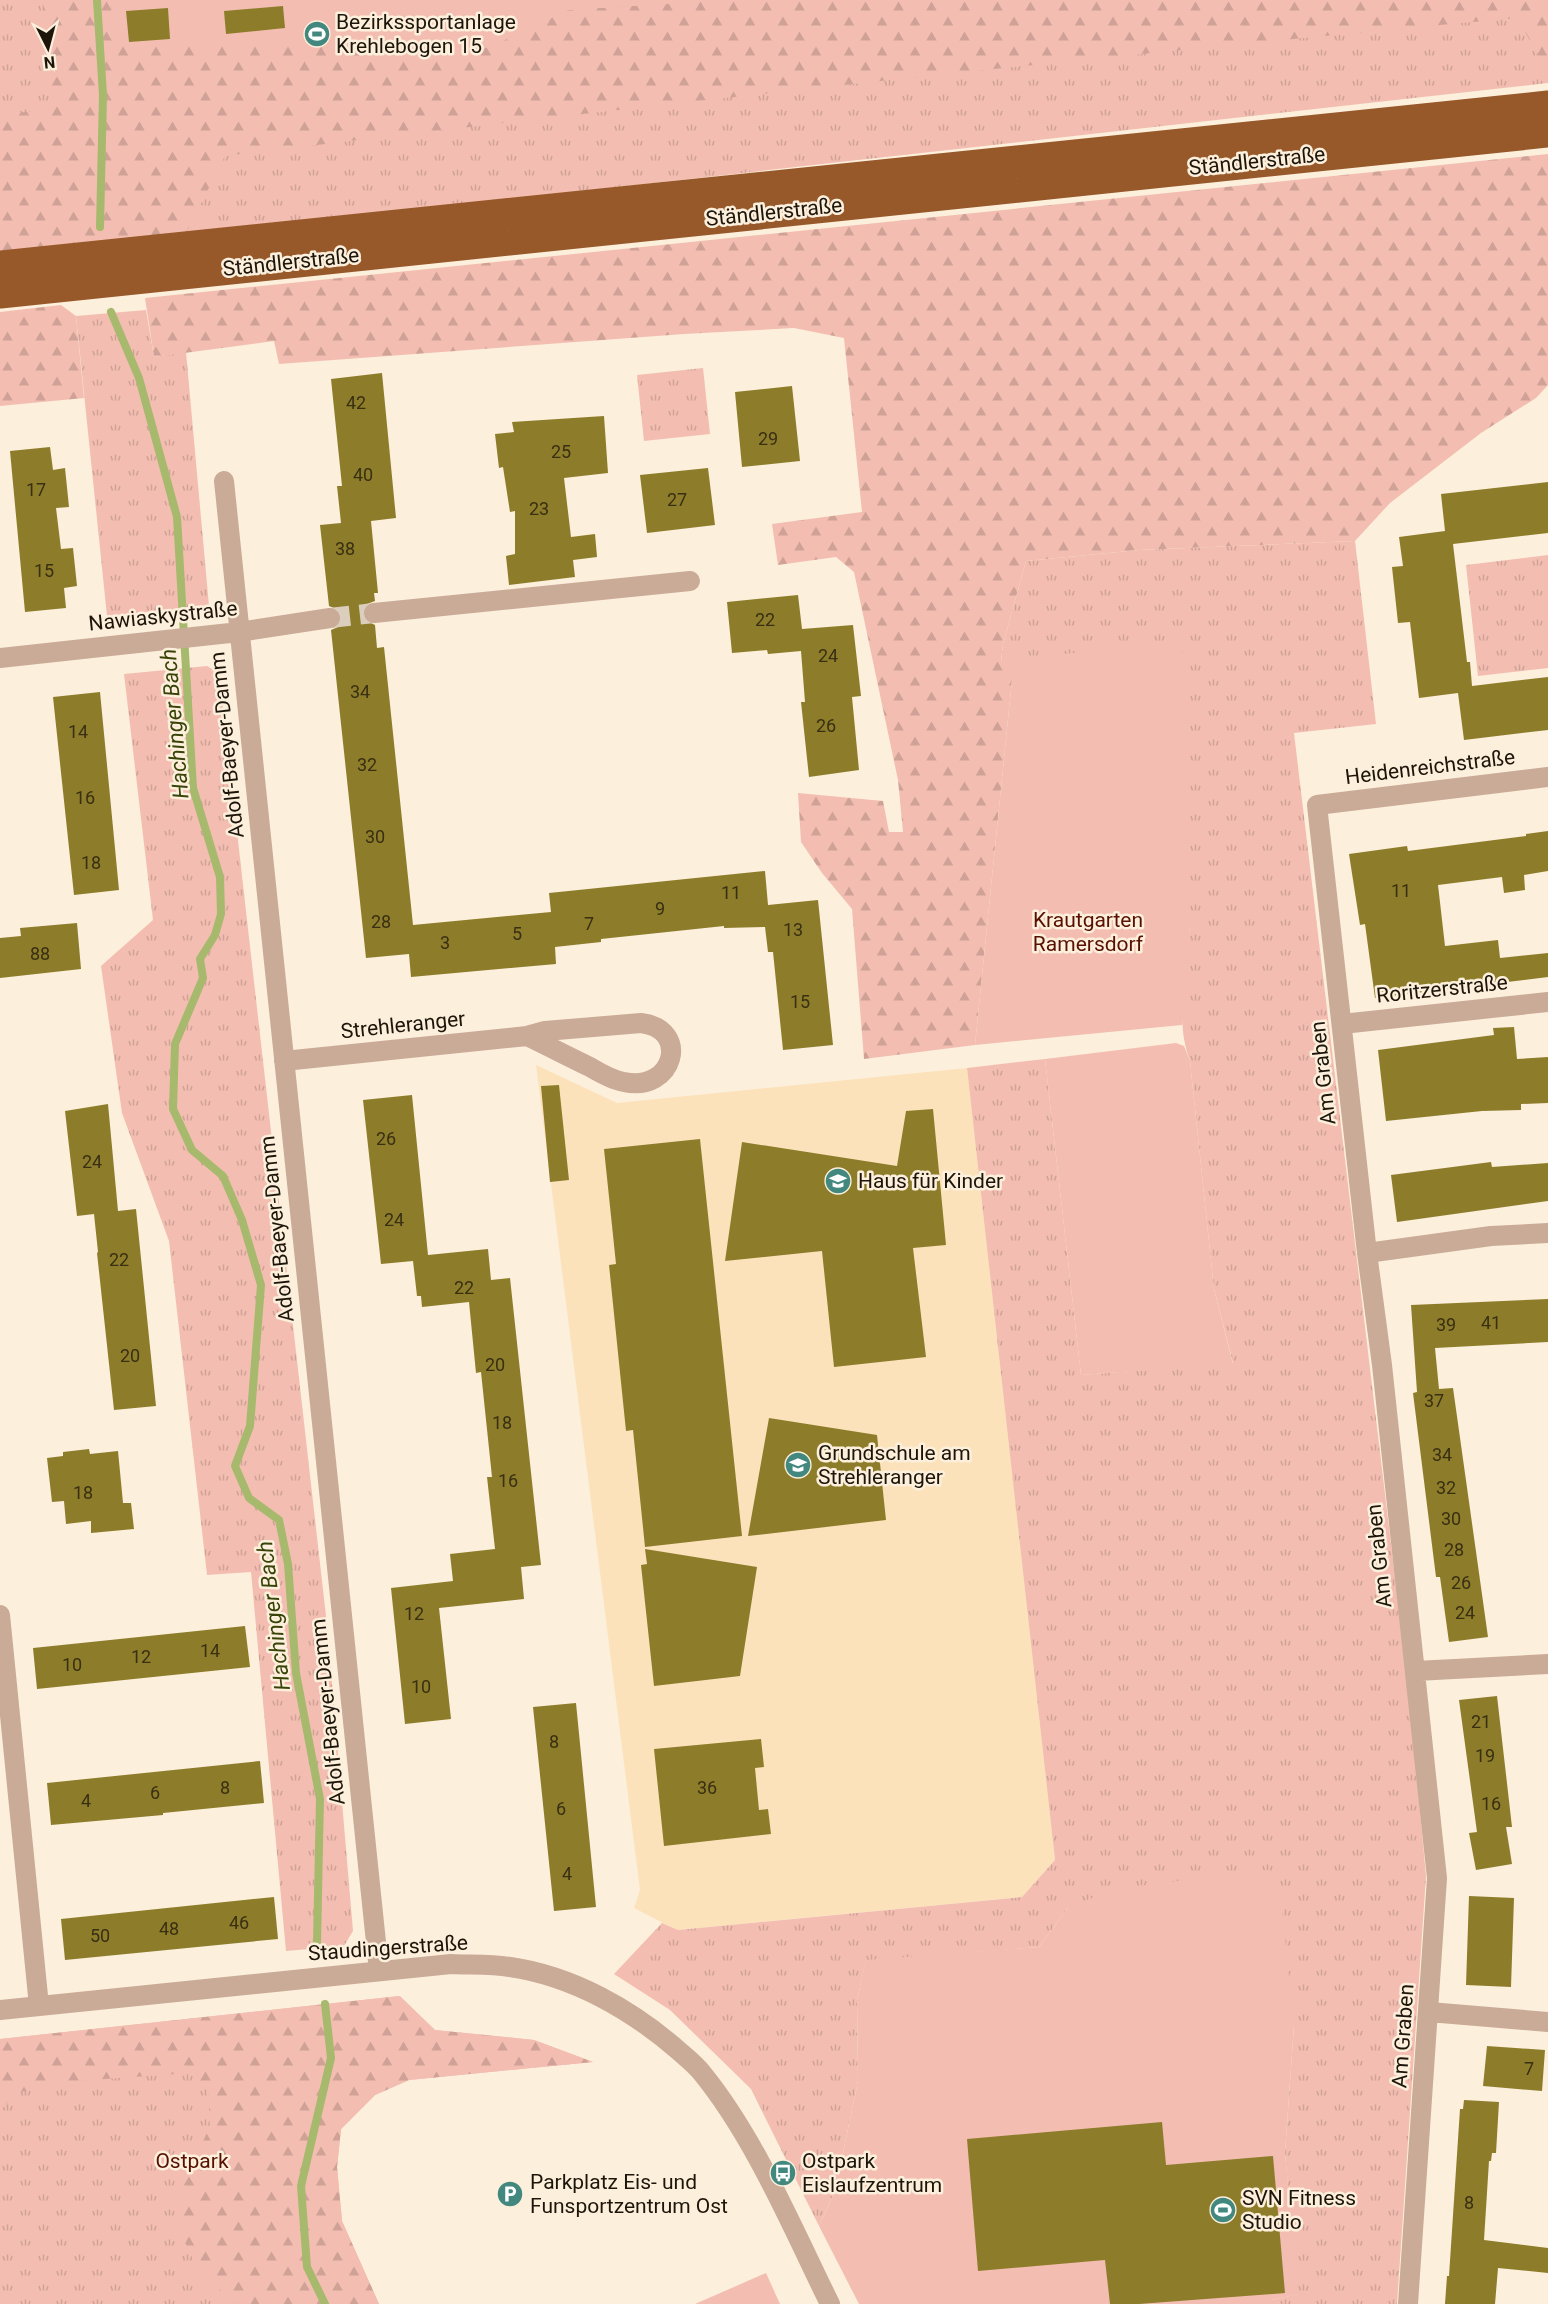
<svg xmlns="http://www.w3.org/2000/svg" width="1548" height="2304" font-family="Roboto,sans-serif">
<style>
.built{fill:#fce2bb}
.grass{fill:url(#grass-tufts)}
.forest{fill:url(#forest-firs)}
.garden{fill:#f3beb1}
.lines{fill:none;stroke-linecap:round;stroke-linejoin:round}
.stream{stroke:#a7b96d;stroke-width:8}
.building{fill:#8d7d2a}
.street-tunnel{stroke:#dbcebc;stroke-width:20;stroke-dasharray:20 10;stroke-linecap:butt}
.street{stroke:#caab97;stroke-width:20}
.highway{stroke:#97592a;stroke-width:33}
.labels{text-anchor:middle;stroke-width:5;stroke-linejoin:round;paint-order:stroke}
.number-label{font-size:18px;fill:#392f12}
.poi-label{font-size:21px;fill:#1d150a;stroke:#fcefdc;text-anchor:start}
.street-label{font-size:21px;fill:#1d150a;stroke:#fcefdc}
.park-label{font-size:21px;fill:#581002;stroke:#fcefdc}
.water-label{font-size:22px;font-style:italic;fill:#384307;stroke:#fcefdc}
</style>
<defs>
<pattern id="grass-tufts" width="24" height="20" patternUnits="userSpaceOnUse" patternTransform="scale(1.5)"><rect width="24" height="20" fill="#f3beb1"/><path d="M3 7l-1-3M5 7V3M7 7l1-3M15 17l-1-3M17 17v-4M19 17l1-3" fill="none" stroke="#d0a297"/></pattern>
<pattern id="forest-firs" width="22" height="20" patternUnits="userSpaceOnUse" patternTransform="scale(1.5)"><rect width="22" height="20" fill="#f3beb1"/><path d="M5 1l3.5 6h-7zM16 11l3.5 6h-7z" fill="#d0a297"/></pattern>
</defs>
<rect width="100%" height="100%" fill="#fcefdc"/>
<path class="built" d="M536,1065L617,1103L967,1068L1055,1860L1022,1897L677,1930L634,1908L640,1890Z"/>
<path class="grass" d="M0,0H1548V83L546,195L0,252Z
M146,310L154,357L186,352L209,606L107,616L76,316Z
M703,368L710,434L644,441L637,375Z
M1355,541L1376,724L1294,733L1410,1703L1426,1876L1397,2304H1272V2300L1298,2294L1285,2153L1294,2025L1068,1908L1039,1947L866,1961L857,2000L858,2081L835,2191L819,2226L751,2089L670,2010L614,1974L662,1923L678,1930L1022,1897L1055,1860L967,1068L1045,1059L1081,1375L1233,1363L1214,1289L1190,1061C1174,1019 1186,970 1190,926L1001,662L1003,644L1026,561L1139,550Z
M1548,555V668L1478,676L1466,565Z
M207,666L219,673L327,1625L353,1931L344,1946L286,1951L251,1572L207,1575L169,1241L122,1113L101,966L153,920L124,674Z
M400,1996L435,2030L534,2040L593,2062L409,2080L375,2095L341,2129L337,2167L342,2221L379,2304H0V2039Z"/>
<path class="forest" d="M43,0H111L114,46L178,47L225,41L323,47L383,58L423,63L456,57L494,45L568,10L725,0H1548V66L1543,63L1517,18C1085,57 655,104 225,156L186,233L1,252L0,115L50,109Z
M1548,154V385L1536,398L1481,433L1390,503L1355,541L1139,550L1026,561L1003,644L1001,661L1014,660L975,1045L864,1059L852,909L822,873L801,842L798,793L883,801L889,832H903L898,780L854,572L836,557L778,565L772,524L862,512L844,338L794,328L684,334L279,364L274,341L154,357L145,298Z
M61,305L76,316L84,398L0,406V312Z
M399,1996L435,2030L534,2040L593,2062L409,2080L375,2095L341,2129L337,2167L342,2221L379,2304H238L200,2274L181,2234L179,2189L210,2127L208,2091L190,2073L76,2081L16,2093L0,2111V2039Z"/>
<path class="garden" d="M111,0H725L568,10L494,45L456,57L423,63L383,58L323,47L225,41L178,47L114,46Z
M1182,640L1190,926L1182,1025L975,1045L1014,660Z
M1176,1043L1184,1046L1190,1061L1214,1289L1233,1364L1081,1375L1045,1059Z
M1268,1870L1282,1908L1294,2025L1285,2153L1299,2294L1272,2300V2304H859L819,2226L835,2191L858,2081L857,2000L866,1960L1039,1947L1068,1908L1113,1889Z
M766,2273L780,2304H695Z"/>
<g class="lines">
<path class="stream" d="M97,0L103,95L100,227
M111,312L139,378L177,517L193,788L220,877L221,914L215,935L200,959L203,978L175,1044L173,1109L192,1150L223,1176L242,1220L261,1285L250,1426L235,1466L249,1498L279,1520L288,1564L296,1673L320,1799L317,1943
M325,2304L307,2267L301,2186L331,2058L325,2004"/>
</g>
<path class="building" d="M283,6L285,28L226,34L224,11Z
M168,8L170,39L129,42L126,11Z
M382,373L396,518L371,521L378,593H374L375,601L367,604L362,614L365,620L375,625L377,648L384,647L413,925L551,912L549,893L765,871L768,905L818,900L833,1045L783,1050L773,952H768L765,927L724,928V926L601,939V942L555,947L556,964L411,977L409,954L366,958L331,630L338,627L342,617L339,610L329,606L320,525L341,523L337,486H342L331,379Z
M792,386L800,461L742,467L735,392Z
M604,416L608,473L564,478L571,537L595,534L597,557L573,560L575,577L509,585L506,556L515,554V511L510,512L503,467L499,468L495,434L514,432L512,422Z
M50,447L53,470L65,468L69,507L56,508L61,549L73,548L77,586L64,588L66,608L25,612L10,451Z
M708,468L715,525L647,533L640,475Z
M1548,482V533L1453,544L1467,662H1470L1472,686L1548,677V730L1464,740L1458,693L1419,698L1410,622L1398,623L1392,567L1403,566L1399,537L1445,531L1441,494Z
M798,595L802,629L853,625L861,696L852,697L859,770L809,777L801,702H805L801,651L768,654L767,650L732,653L727,602Z
M100,692L119,890L74,895L53,697Z
M1548,831V871L1524,875L1525,890L1504,893L1502,877L1438,885L1445,946L1498,940L1500,958L1548,953V977L1375,998L1365,924L1360,925L1349,854L1407,846L1408,851L1526,836V834Z
M77,923L81,969L0,978V938L21,936L20,928Z
M1514,1027L1517,1059L1548,1057V1103L1521,1104V1110L1482,1111L1386,1121L1378,1050L1494,1035L1493,1028Z
M559,1085L569,1180L550,1182L541,1086Z
M412,1095L428,1255L488,1249L491,1280L510,1278L541,1565L521,1567L524,1599L439,1608L451,1719L405,1724L391,1588L453,1581L450,1554L495,1549L487,1477H492L481,1372L476,1373L469,1302L422,1307L421,1296H417L413,1261L381,1264L363,1100Z
M108,1104L118,1211L136,1209L156,1406L114,1410L97,1253L98,1252L94,1214L77,1216L65,1111Z
M933,1109L946,1245L913,1248L926,1357L834,1367L822,1251L725,1261L742,1142L897,1166L906,1111Z
M700,1139L742,1536L645,1547L633,1430L626,1431L609,1265L616,1264L604,1149Z
M1491,1162L1492,1167L1548,1163V1201L1397,1222L1391,1175Z
M1548,1299V1342L1435,1348L1439,1389L1453,1388L1488,1637L1449,1642L1440,1577H1436L1413,1393L1417,1392L1411,1305Z
M769,1418L877,1435L886,1520L748,1536Z
M89,1449L90,1454L118,1451L123,1503H131L134,1529L91,1533V1521L66,1524L64,1501L52,1502L47,1458L63,1456V1452Z
M645,1549L757,1567L740,1676L654,1686L641,1565L647,1564Z
M245,1626L250,1667L37,1689L33,1648Z
M1497,1696L1512,1827H1506L1512,1864L1476,1870L1469,1833L1477,1832L1459,1700Z
M576,1703L596,1907L554,1911L533,1707Z
M761,1739L764,1767L755,1768L759,1810L768,1809L771,1834L664,1846L654,1749Z
M260,1761L264,1803L163,1813V1815L51,1825L47,1783Z
M1469,1896L1514,1898L1511,1987L1466,1985Z
M274,1897L278,1939L65,1960L61,1919Z
M1487,2046L1545,2050L1542,2091L1483,2086Z
M1464,2100L1499,2102L1496,2153H1492L1491,2161H1489L1484,2240L1548,2248V2273L1498,2268L1495,2304H1445L1447,2276H1449L1460,2109H1463Z
M1162,2122L1166,2165L1273,2156L1285,2293L1139,2304H1110L1105,2260L978,2271L967,2139Z"/>
<g class="lines">
<path class="street-tunnel" d="M330,618L374,613"/>
<path class="street" d="M224,481L379,1971
M374,613L690,581
M0,658L239,632L330,618
M1342,1024L1548,1002
M284,1061L527,1036L545,1031L641,1023C691,1029 674,1093 624,1082C612,1080 600,1073 590,1067C569,1057 548,1046 527,1036
M1367,1253L1491,1236L1548,1233
M0,1615L39,2006
M1416,1671L1548,1664
M0,2010L451,1964C470,1965 491,1964 510,1967C573,1976 632,2010 679,2051C687,2058 696,2065 702,2073C755,2138 793,2229 830,2304
M1429,2012L1548,2022
M1408,2304L1437,1878L1382,1365L1367,1253L1317,805L1548,777"/>
<path class="highway" d="M0,267L1548,107
M0,292L1548,131"/>
</g>
<defs>
<symbol id="stadium-disc" viewBox="-11 -11 22 22"><circle r="9.5" fill="#42887f" stroke="#fcefdc"/><path d="M0-5a6.5 5 0 1 0 0 10a6.5 5 0 1 0 0-10ZM-3.5-1.8h7v3.6h-7Z" fill="#fff"/></symbol>
<symbol id="school-disc" viewBox="-11 -11 22 22"><circle r="9.5" fill="#42887f" stroke="#fcefdc"/><path d="M0-5L7-2L0 1L-7-2ZM-4 1L0 2.5L4 1V4Q0 6-4 4Z" fill="#fff"/></symbol>
<symbol id="bus-disc" viewBox="-11 -11 22 22"><circle r="9.5" fill="#42887f" stroke="#fcefdc"/><path d="M-5-6H5V4H4V6H2V4H-2V6H-4V4H-5ZM-3.5-4V0h7V-4ZM-3.5 1.2v1.5H-2V1.2ZM2 1.2v1.5H3.5V1.2Z" fill="#fff"/></symbol>
<symbol id="parking-disc" viewBox="-11 -11 22 22"><circle r="9.5" fill="#42887f" stroke="#fcefdc"/><path d="M-3.5-5.5H1a3.5 3.5 0 0 1 0 7H-1V5.5H-3.5ZM-1-3.4V-.6H.8a1.4 1.4 0 0 0 0-2.8Z" fill="#fff"/></symbol>
</defs>
<g fill-rule="evenodd">
<use href="#stadium-disc" x="302" y="19" width="30" height="30"/>
<use href="#school-disc" x="823" y="1166" width="30" height="30"/>
<use href="#school-disc" x="783" y="1450" width="30" height="30"/>
<use href="#bus-disc" x="768" y="2158" width="30" height="30"/>
<use href="#parking-disc" x="495" y="2179" width="30" height="30"/>
<use href="#stadium-disc" x="1208" y="2195" width="30" height="30"/>
</g>
<g class="labels">
<g class="number-label">
<text x="356" y="409">42</text>
<text x="768" y="445">29</text>
<text x="561" y="458">25</text>
<text x="363" y="481">40</text>
<text x="36" y="496">17</text>
<text x="677" y="506">27</text>
<text x="539" y="515">23</text>
<text x="345" y="555">38</text>
<text x="44" y="577">15</text>
<text x="765" y="626">22</text>
<text x="828" y="662">24</text>
<text x="360" y="698">34</text>
<text x="826" y="732">26</text>
<text x="78" y="738">14</text>
<text x="367" y="771">32</text>
<text x="85" y="804">16</text>
<text x="375" y="843">30</text>
<text x="91" y="869">18</text>
<text x="1401" y="897">11</text>
<text x="731" y="899">11</text>
<text x="660" y="915">9</text>
<text x="381" y="928">28</text>
<text x="589" y="930">7</text>
<text x="793" y="936">13</text>
<text x="517" y="940">5</text>
<text x="445" y="949">3</text>
<text x="40" y="960">88</text>
<text x="800" y="1008">15</text>
<text x="386" y="1145">26</text>
<text x="92" y="1168">24</text>
<text x="394" y="1226">24</text>
<text x="119" y="1266">22</text>
<text x="464" y="1294">22</text>
<text x="1491" y="1329">41</text>
<text x="1446" y="1331">39</text>
<text x="130" y="1362">20</text>
<text x="495" y="1371">20</text>
<text x="1434" y="1407">37</text>
<text x="502" y="1429">18</text>
<text x="1442" y="1461">34</text>
<text x="508" y="1487">16</text>
<text x="1446" y="1494">32</text>
<text x="83" y="1499">18</text>
<text x="1451" y="1525">30</text>
<text x="1454" y="1556">28</text>
<text x="1461" y="1589">26</text>
<text x="1465" y="1619">24</text>
<text x="414" y="1620">12</text>
<text x="210" y="1657">14</text>
<text x="141" y="1663">12</text>
<text x="72" y="1671">10</text>
<text x="421" y="1693">10</text>
<text x="1481" y="1728">21</text>
<text x="554" y="1748">8</text>
<text x="1485" y="1762">19</text>
<text x="225" y="1794">8</text>
<text x="707" y="1794">36</text>
<text x="155" y="1799">6</text>
<text x="86" y="1807">4</text>
<text x="1491" y="1810">16</text>
<text x="561" y="1815">6</text>
<text x="567" y="1880">4</text>
<text x="239" y="1929">46</text>
<text x="169" y="1935">48</text>
<text x="100" y="1942">50</text>
<text x="1529" y="2075">7</text>
<text x="1469" y="2209">8</text>
</g>
<g class="poi-label">
<text x="336" y="29">Bezirkssportanlage<tspan x="336" dy="24">Krehlebogen 15</tspan></text>
<text x="858" y="1188">Haus für Kinder</text>
<text x="818" y="1460">Grundschule am<tspan x="818" dy="24">Strehleranger</tspan></text>
<text x="802" y="2168">Ostpark<tspan x="802" dy="24">Eislaufzentrum</tspan></text>
<text x="530" y="2189">Parkplatz Eis- und<tspan x="530" dy="24">Funsportzentrum Ost</tspan></text>
<text x="1242" y="2205">SVN Fitness<tspan x="1242" dy="24">Studio</tspan></text>
</g>
<g class="street-label">
<text transform="translate(1257 161) rotate(-6)" y="7">Ständlerstraße</text>
<text transform="translate(774 212) rotate(-6)" y="7">Ständlerstraße</text>
<text transform="translate(291 262) rotate(-6)" y="7">Ständlerstraße</text>
<text transform="translate(163 616) rotate(-6)" y="7">Nawiaskystraße</text>
<text transform="translate(227 745) rotate(-96)" y="7">Adolf-Baeyer-Damm</text>
<text transform="translate(1430 767) rotate(-7)" y="7">Heidenreichstraße</text>
<text transform="translate(1442 989) rotate(-6)" y="7">Roritzerstraße</text>
<text transform="translate(403 1025) rotate(-6)" y="7">Strehleranger</text>
<text transform="translate(1323 1073) rotate(-96)" y="7">Am Graben</text>
<text transform="translate(277 1229) rotate(-96)" y="7">Adolf-Baeyer-Damm</text>
<text transform="translate(1379 1556) rotate(-96)" y="7">Am Graben</text>
<text transform="translate(328 1712) rotate(-96)" y="7">Adolf-Baeyer-Damm</text>
<text transform="translate(388 1948) rotate(-4)" y="7">Staudingerstraße</text>
<text transform="translate(1403 2036) rotate(-86)" y="7">Am Graben</text>
</g>
<g class="park-label">
<text x="1088" y="927">Krautgarten<tspan x="1088" dy="24">Ramersdorf</tspan></text>
<text x="192" y="2168">Ostpark</text>
</g>
<g class="water-label">
<text transform="translate(174 724) rotate(-95)" y="8">Hachinger Bach</text>
<text transform="translate(273 1616) rotate(-97)" y="8">Hachinger Bach</text>
</g>
</g>
<g transform="translate(48 48) rotate(174)" stroke="#fcefdc" stroke-width="4.5" paint-order="stroke">
<path d="M0-4.5L10 22L0 15L-10 22Z" fill="#1d150a"/>
<text y="-9" font-size="16" font-weight="bold" text-anchor="middle" fill="#1d150a">N</text>
</g>
</svg>
